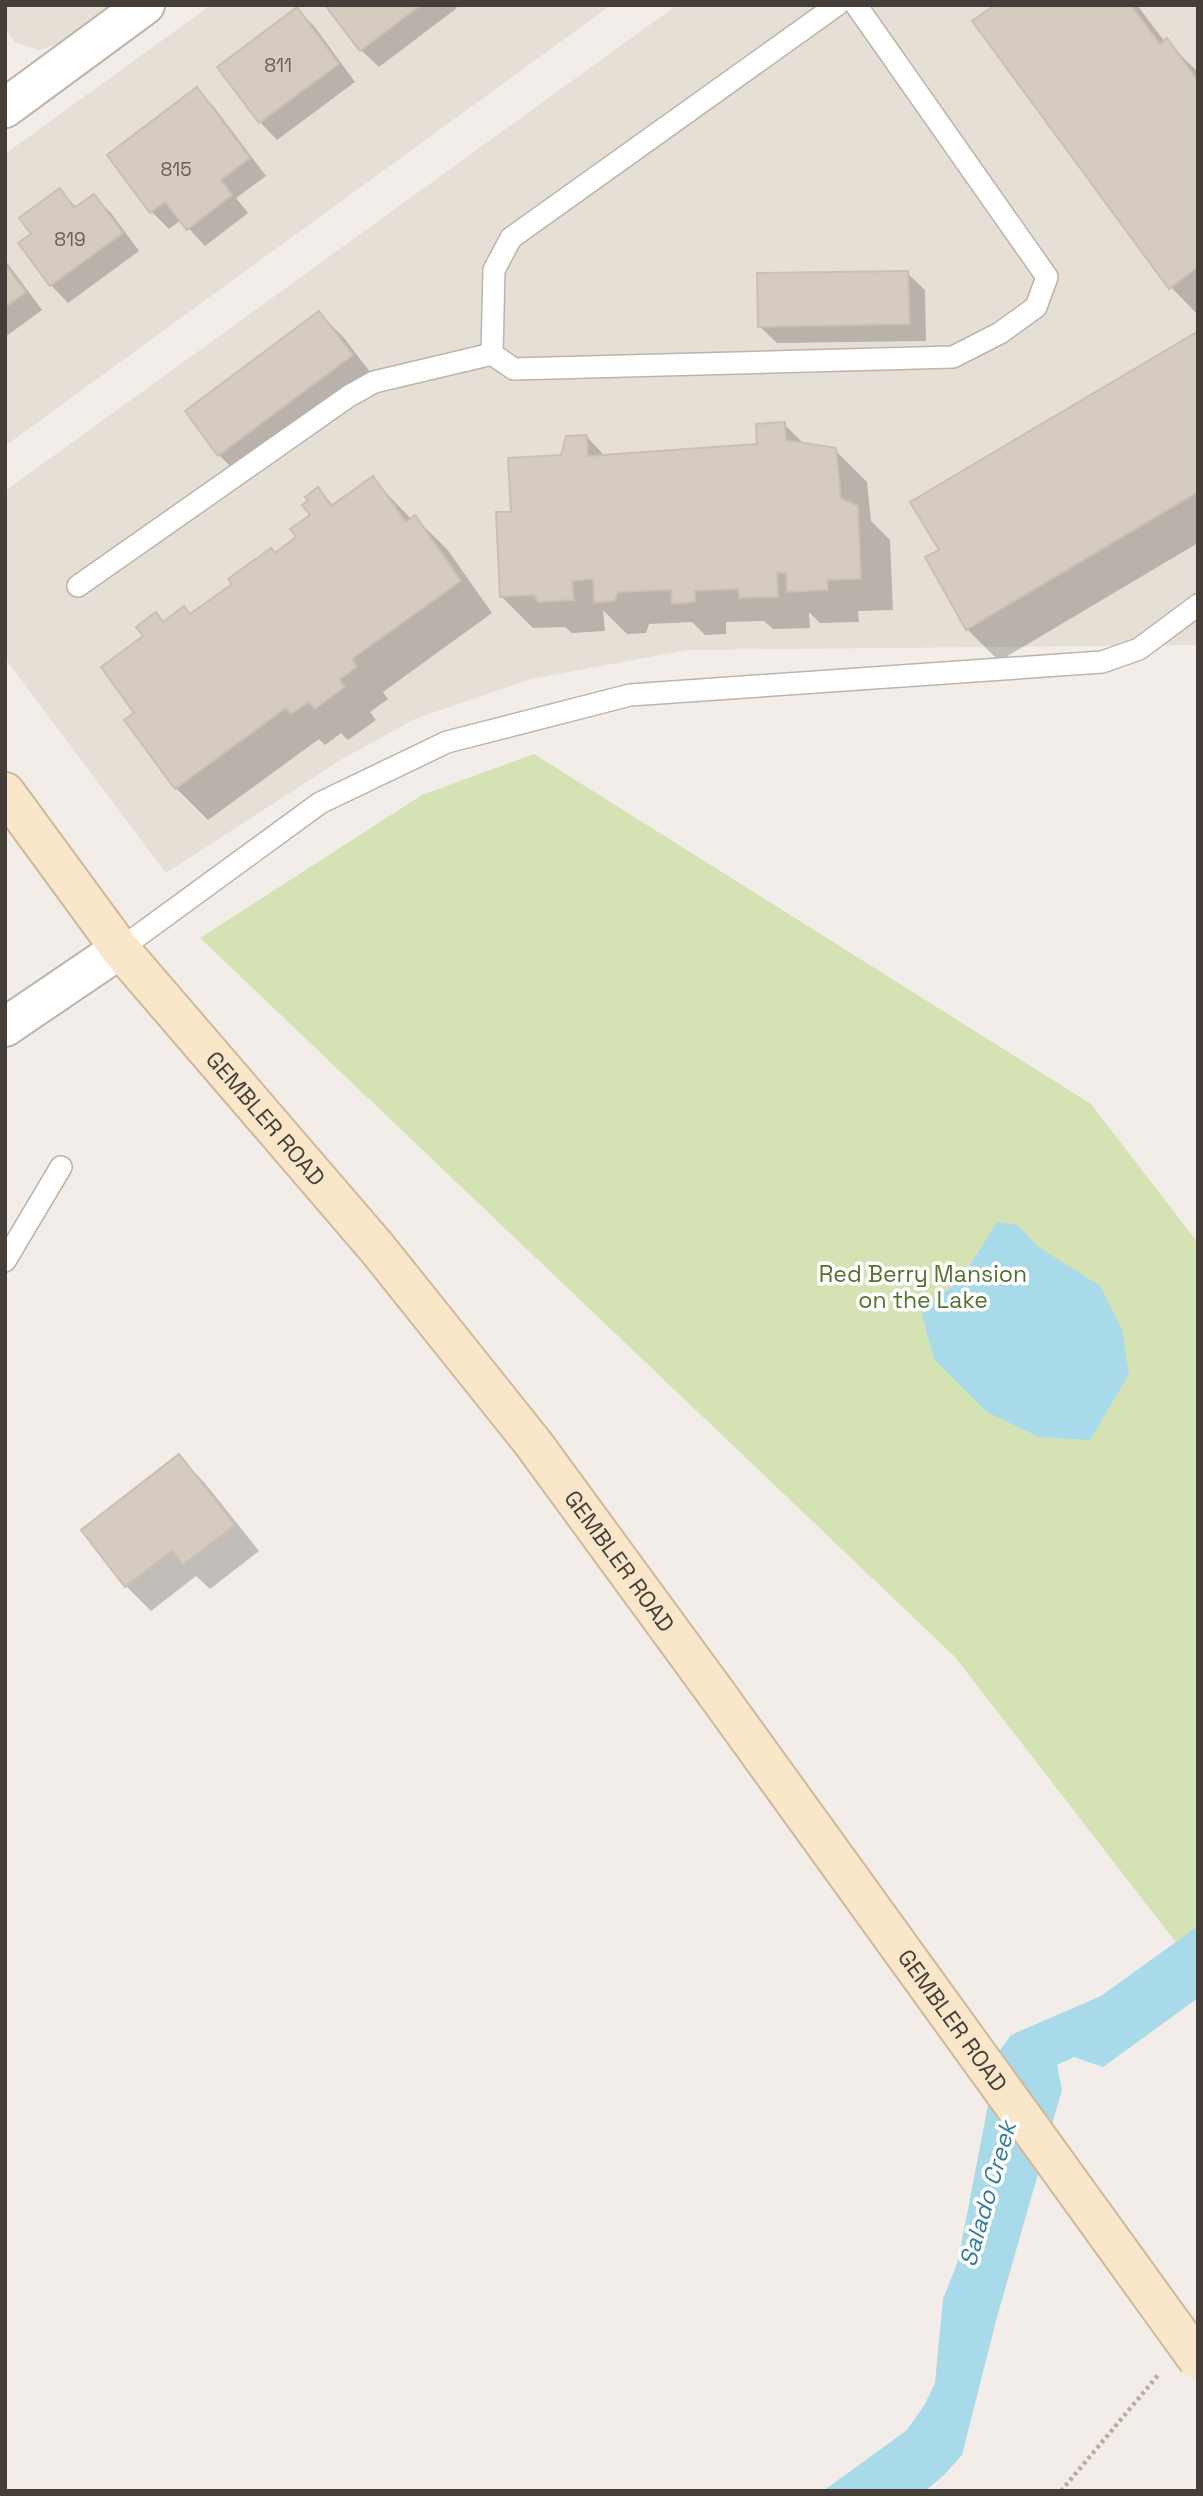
<svg xmlns="http://www.w3.org/2000/svg" width="1203" height="2496" font-family="'Space Grotesk',sans-serif">
<style>
.residential{fill:#e6dfd6}
.green{fill:#d5e3b4}
.water{fill:#a9daea}
.shadow{fill:#0003}
.building{fill:#d6cbc1;stroke:#cdbeb2;stroke-width:2}
.lines{fill:none;stroke-linecap:round;stroke-linejoin:round}
.lane-casing{stroke:#bdb4ab;stroke-width:24}
.street-casing{stroke:#bdb4ab;stroke-width:42}
.secondary-casing{stroke:#ceb99b;stroke-width:42}
.path{stroke:#bead9d;stroke-width:4.5;stroke-dasharray:3.5 3.5;stroke-linecap:butt}
.lane{stroke:#fff;stroke-width:21}
.street{stroke:#fff;stroke-width:38}
.secondary{stroke:#fae7ca;stroke-width:38}
.secondary-bridge-casing{stroke:#ceb99b;stroke-width:42;stroke-linecap:butt}
.secondary-bridge{stroke:#fae7ca;stroke-width:38}
.labels{text-anchor:middle;stroke-width:7;stroke-linejoin:round;paint-order:stroke}
.number-label{font-size:19px;fill:#69605a}
.street-label{font-size:23px;fill:#453d37;stroke:#fff}
.park-label{font-size:23px;fill:#53722f;stroke:#fff}
.water-label{font-size:24px;font-style:italic;fill:#357e99;stroke:#fff}
</style>
<rect width="100%" height="100%" fill="#f2ede8"/>
<path class="residential" d="M5,5H112L61,43L38,50L15,42L5,28Z
M211,5H611L5,446V154Z
M677,5H1198V645L687,650L531,679L415,719L342,759L166,873L5,658V491Z"/>
<path class="green" d="M534,754L1091,1104L1198,1243V1971L955,1657L200,938L422,795Z"/>
<path class="water" d="M997,1222L1018,1225L1037,1246L1100,1286L1122,1329L1129,1374L1090,1440L1039,1437L987,1412L934,1359L922,1314L939,1296L960,1281Z
M1198,1926V1998L1103,2067L1074,2057L1057,2065L1062,2090L997,2317L962,2455L943,2476L925,2491H823L907,2430L925,2404L935,2383L943,2299L958,2261L998,2053L1011,2035L1101,1996Z"/>
<path class="shadow" d="M328,5H455L457,8L379,67L361,50Z
M998,5H1137L1165,42L1166,41L1198,72V315L1171,287Z
M297,9L314,26L355,82L277,140L260,122L219,67Z
M197,90L214,107L266,176L236,198L248,213L205,246L181,220L169,229L152,212L109,156Z
M60,190L77,208L94,196L111,213L139,251L68,303L51,285L21,244L33,235Z
M5,260L42,310L5,337Z
M907,273L925,290L926,341L777,343L759,326Z
M319,313L344,338L377,381L244,480L219,455Z
M1198,338V543L999,661L967,629L941,551Z
M784,424L805,445L835,450L867,482L871,521L890,540L893,610L858,611L859,622L820,623L809,612L810,628L773,629L764,621L726,622V634L705,635L692,622L649,624L646,633L627,634L603,610L605,631L572,633L565,627L533,628L501,596L512,514L563,457L586,436L606,457L759,445Z
M372,478L412,520L415,518L447,549L492,613L383,692L388,699L370,712L376,720L348,740L341,733L325,745L319,739L208,820L176,788L137,713L145,637L156,614L164,623L191,616L298,538L312,516L318,489L334,506Z
M179,1457L204,1482L259,1551L210,1589L196,1576L151,1611L126,1586Z"/>
<path class="building" d="M325,5H421L360,51Z
M995,5H1131L1160,44L1167,38L1198,81V267L1169,289L972,21Z
M297,7L339,64L259,123L217,67Z
M197,87L250,158L221,180L232,195L187,230L165,202L150,213L107,155Z
M60,188L74,208L94,194L123,233L50,286L18,243L31,234L19,218Z
M5,264L26,292L5,307Z
M908,271L910,324L758,327L757,273Z
M319,311L353,355L218,456L185,411Z
M1195,333L1198,337V492L966,630L925,557L939,550L910,502Z
M785,422L786,440L836,448L841,498L858,506L861,579L827,580L828,590L787,592L786,573H777L778,597L739,598L738,589L695,591V602L672,604L671,590L618,592L614,601L594,603L593,579L572,581L574,600L538,602L534,595L500,597L496,512H511L508,458L561,455L566,436L587,435L588,456L757,444L756,424Z
M373,476L406,522L415,515L461,581L352,659L357,667L340,679L345,687L315,709L309,702L291,714L286,708L175,789L124,720L134,713L101,667L143,636L136,627L156,612L163,622L184,606L190,614L232,584L228,579L271,548L275,553L296,537L290,529L310,515L302,505L308,501L305,497L318,487L331,506Z
M179,1454L235,1525L183,1565L172,1551L125,1587L81,1530Z"/>
<g class="lines">
<defs>
<path id="lane" d="M837,5L511,238L494,270L492,354L514,369L953,357L1000,333L1036,307L1047,277L856,5
M78,586L349,396L374,382L492,354
M120,949L320,803L447,742L630,695L1102,662L1139,649L1198,605
M5,1261L61,1167"/>
<path id="street" d="M5,108L145,5
M5,1027L120,949"/>
<g id="secondary">
<path id="s1" d="M5,792L120,949L377,1248L533,1443L716,1693"/>
</g>
</defs>
<use href="#lane" class="lane-casing"/>
<use href="#street" class="street-casing"/>
<use href="#secondary" class="secondary-casing"/>
<path class="path" d="M1061,2491L1159,2374"/>
<use href="#lane" class="lane"/>
<use href="#street" class="street"/>
<use href="#secondary" class="secondary"/>
<defs>
<g id="secondary-bridge">
<path id="s2" d="M716,1693L1198,2360"/>
</g>
</defs>
<use href="#secondary-bridge" class="secondary-bridge-casing"/>
<use href="#secondary-bridge" class="secondary-bridge"/>
</g>
<g class="labels">
<g class="number-label">
<text x="278" y="72">811</text>
<text x="176" y="176">815</text>
<text x="70" y="246">819</text>
</g>
<g class="street-label">
<text dy="8" stroke="none"><textPath href="#s1" startOffset="418">GEMBLER ROAD</textPath></text>
<text dy="8" stroke="none"><textPath href="#s1" startOffset="985">GEMBLER ROAD</textPath></text>
<text dy="8" stroke="none"><textPath href="#s2" startOffset="404">GEMBLER ROAD</textPath></text>
</g>
<g class="park-label">
<text x="923" y="1282">Red Berry Mansion<tspan x="923" dy="26">on the Lake</tspan></text>
</g>
<g class="water-label">
<text transform="translate(988 2194) rotate(-74)" y="8">Salado Creek</text>
</g>
</g>
<rect width="1203" height="2496" fill="none" stroke="#453d37" stroke-width="14"/>
</svg>
